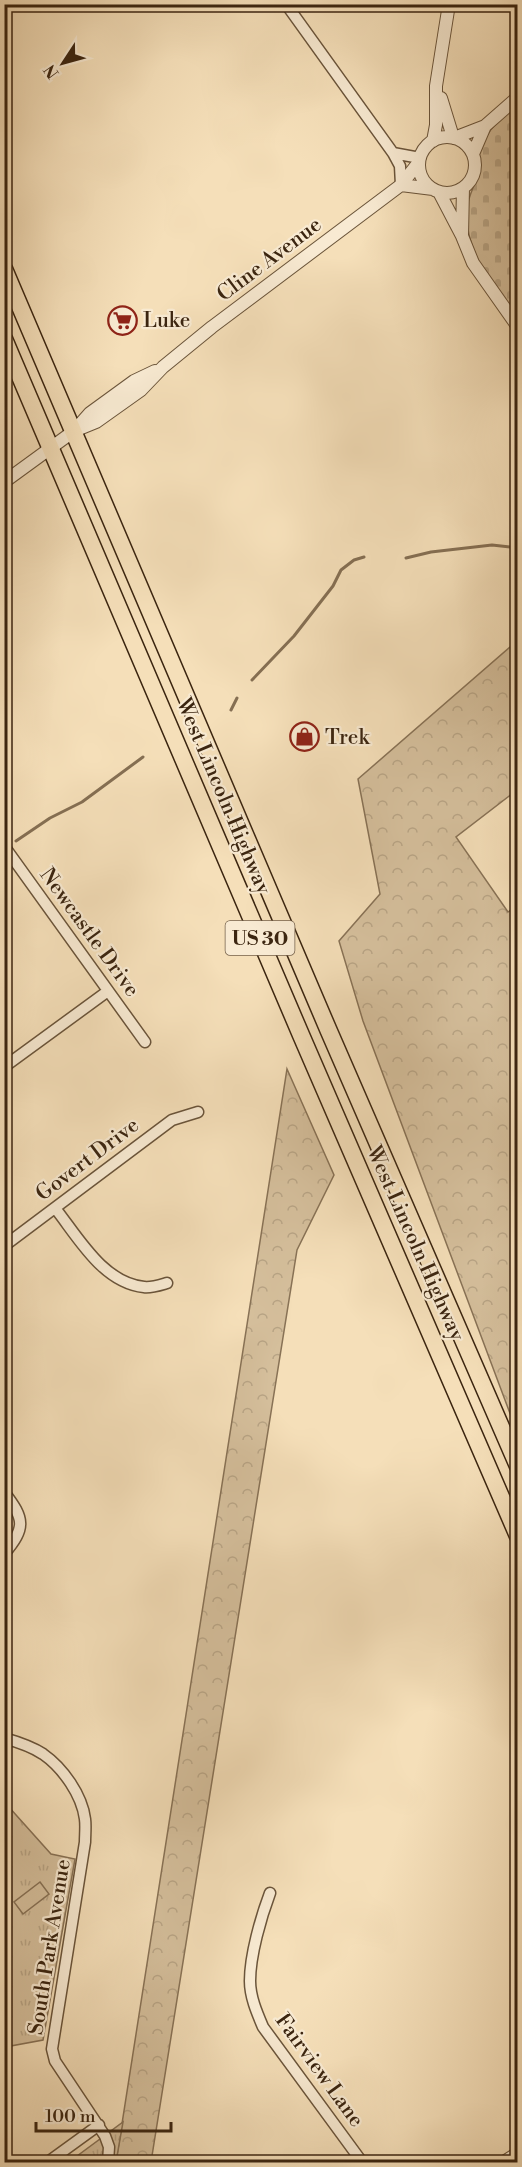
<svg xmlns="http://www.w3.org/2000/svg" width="522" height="2167" font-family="'Libre Bodoni',serif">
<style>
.forest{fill:url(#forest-crowns);stroke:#887256;stroke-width:1.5}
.cemetery{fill:url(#cemetery-stones);stroke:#887256;stroke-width:1.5}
.park{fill:url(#park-tufts);stroke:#887256;stroke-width:1.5}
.pitch{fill:#d5bf9c;stroke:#887256;stroke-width:1.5}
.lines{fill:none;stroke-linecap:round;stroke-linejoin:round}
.stream{stroke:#856f53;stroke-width:3}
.minor-casing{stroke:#6a543a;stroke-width:13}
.tertiary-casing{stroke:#6a543a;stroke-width:14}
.primary-casing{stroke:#3b2510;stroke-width:19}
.minor{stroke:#f8ead2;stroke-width:10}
.tertiary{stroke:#f8ead2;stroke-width:12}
.primary{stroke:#f5dfb9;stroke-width:16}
.labels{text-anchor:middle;stroke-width:4.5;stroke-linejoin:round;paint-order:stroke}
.shield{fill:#f8ead2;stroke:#74604a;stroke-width:1.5}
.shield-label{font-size:20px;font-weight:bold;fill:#3b2510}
.street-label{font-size:21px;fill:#3b2510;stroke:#f8ead2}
.poi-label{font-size:21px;fill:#3b2510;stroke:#f8ead2;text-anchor:start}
</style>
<defs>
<pattern id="forest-crowns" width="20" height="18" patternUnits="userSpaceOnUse" patternTransform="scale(1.5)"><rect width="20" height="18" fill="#d5bf9c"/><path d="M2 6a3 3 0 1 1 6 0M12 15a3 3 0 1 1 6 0" fill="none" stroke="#b8a485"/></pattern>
<pattern id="cemetery-stones" width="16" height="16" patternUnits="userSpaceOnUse" patternTransform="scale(1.5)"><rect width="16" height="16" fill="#d5bf9c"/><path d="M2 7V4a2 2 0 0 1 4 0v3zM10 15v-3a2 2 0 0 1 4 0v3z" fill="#b8a485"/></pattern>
<pattern id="park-tufts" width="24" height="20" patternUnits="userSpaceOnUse" patternTransform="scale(1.5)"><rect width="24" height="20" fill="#d5bf9c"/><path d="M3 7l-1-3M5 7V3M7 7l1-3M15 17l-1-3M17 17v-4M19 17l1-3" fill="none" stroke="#b8a485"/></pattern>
</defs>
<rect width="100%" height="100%" fill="#f5dfb9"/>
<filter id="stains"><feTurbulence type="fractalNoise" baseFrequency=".00333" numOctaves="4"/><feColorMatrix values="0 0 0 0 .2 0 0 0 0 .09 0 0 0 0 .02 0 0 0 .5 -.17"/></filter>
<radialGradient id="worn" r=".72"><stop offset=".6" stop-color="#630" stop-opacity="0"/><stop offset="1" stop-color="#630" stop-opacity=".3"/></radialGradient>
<path class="forest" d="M517,641V790L456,837L508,912L517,906V1432L363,1021L339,941L380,894L358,779Z
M287,1069L334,1175L297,1250L151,2162H116Z"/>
<path class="cemetery" d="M517,102V319C494,286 463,251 467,208C468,197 474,187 477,177C478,170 477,164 478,158C482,134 501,118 517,102Z"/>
<path class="park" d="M4,1806H8L51,1854L75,1859L43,2040L5,2047Z
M123,2122L116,2162H69Z"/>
<path class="pitch" d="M40,1882L49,1894L23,1914L14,1902Z"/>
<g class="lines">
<path class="stream" d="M406,558L431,552L492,545L518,548
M252,680L294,636L333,586L341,570L354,560L364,557
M231,710L237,698
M16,841L50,818L82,802L143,757"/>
<defs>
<path id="minor" d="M286,4L393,153L400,166L401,185
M393,153L420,158
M4,846L145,1042
M4,1067L108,991
M55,1208C78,1237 103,1283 144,1287C151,1288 160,1285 167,1283
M4,1246L172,1120L198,1112
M4,1492C25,1519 26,1528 4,1554
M4,1738C18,1742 31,1746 43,1754C63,1768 82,1795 85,1819C86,1826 85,1835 85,1842L52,2049L55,2061L105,2136L109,2147L108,2162
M270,1893C261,1917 250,1955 250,1981C250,1997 257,2013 263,2027L362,2162
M48,2162L99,2125"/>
<path id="tertiary" d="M441,98L453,137
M419 165a28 28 0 1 1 56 0a28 28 0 1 1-56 0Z
M454,138L485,126
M433,141L436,125V86L449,4
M473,154L485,126L518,97
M401,185L433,189
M439,192L462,236L473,263L518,327
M462,235L463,188
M74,431L96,422L141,390L163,367L212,327L401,185L419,162
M4,482L74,431L90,413L134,381L155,371
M504,2162L518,2153"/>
<path id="primary" d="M4,269L328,1029L518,1466
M4,339L301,1035L518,1536"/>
</defs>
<use href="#minor" class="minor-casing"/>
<use href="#tertiary" class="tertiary-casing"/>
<use href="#primary" class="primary-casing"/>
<use href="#minor" class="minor"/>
<use href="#tertiary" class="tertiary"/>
<use href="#primary" class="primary"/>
</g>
<defs>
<symbol id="supermarket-ring" viewBox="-11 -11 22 22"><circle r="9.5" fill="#f8ead2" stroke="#8f2418" stroke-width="1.5"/><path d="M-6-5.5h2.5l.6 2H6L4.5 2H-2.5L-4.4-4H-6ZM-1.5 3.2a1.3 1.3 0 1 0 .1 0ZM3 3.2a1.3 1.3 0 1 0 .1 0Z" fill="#8f2418"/></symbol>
<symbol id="shop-ring" viewBox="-11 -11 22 22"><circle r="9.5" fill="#f8ead2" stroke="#8f2418" stroke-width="1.5"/><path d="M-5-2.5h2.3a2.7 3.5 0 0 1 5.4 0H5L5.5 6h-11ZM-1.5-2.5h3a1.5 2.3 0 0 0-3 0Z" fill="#8f2418"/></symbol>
</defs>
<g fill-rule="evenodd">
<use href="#supermarket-ring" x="106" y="304" width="33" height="33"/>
<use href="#shop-ring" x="288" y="720" width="33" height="33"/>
</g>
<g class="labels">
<rect class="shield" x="225.5" y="921" width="69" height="34" rx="4.5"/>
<g class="shield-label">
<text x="260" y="945">US 30</text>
</g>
<g class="street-label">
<text transform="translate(269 259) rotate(-37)" y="7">Cline Avenue</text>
<text transform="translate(224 796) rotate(67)" y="7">West Lincoln Highway</text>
<text transform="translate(90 932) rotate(54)" y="7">Newcastle Drive</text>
<text transform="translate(87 1159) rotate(-37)" y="7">Govert Drive</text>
<text transform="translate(416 1243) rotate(66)" y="7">West Lincoln Highway</text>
<text transform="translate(49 1947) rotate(-81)" y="7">South Park Avenue</text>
<text transform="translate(320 2070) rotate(54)" y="7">Fairview Lane</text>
</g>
<g class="poi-label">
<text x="143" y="327">Luke</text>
<text x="325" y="744">Trek</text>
</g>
</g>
<rect width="522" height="2167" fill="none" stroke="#f5dfb9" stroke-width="24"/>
<rect x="6" y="6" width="510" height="2155" fill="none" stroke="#3b2510" stroke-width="3"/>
<rect x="12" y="12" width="498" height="2143" fill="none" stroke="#3b2510" stroke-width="1.5"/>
<g transform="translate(63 63) rotate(234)" stroke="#f8ead2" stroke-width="4.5" paint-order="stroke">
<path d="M0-4.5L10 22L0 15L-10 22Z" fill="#3b2510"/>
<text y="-9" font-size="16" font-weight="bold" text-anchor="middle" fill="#3b2510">N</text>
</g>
<path d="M36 2122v9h135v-9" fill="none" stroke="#3b2510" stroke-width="3"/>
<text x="45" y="2122" font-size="18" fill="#3b2510" stroke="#f8ead2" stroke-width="4.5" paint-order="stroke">100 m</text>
<rect width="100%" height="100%" filter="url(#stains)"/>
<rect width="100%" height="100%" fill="url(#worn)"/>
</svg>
